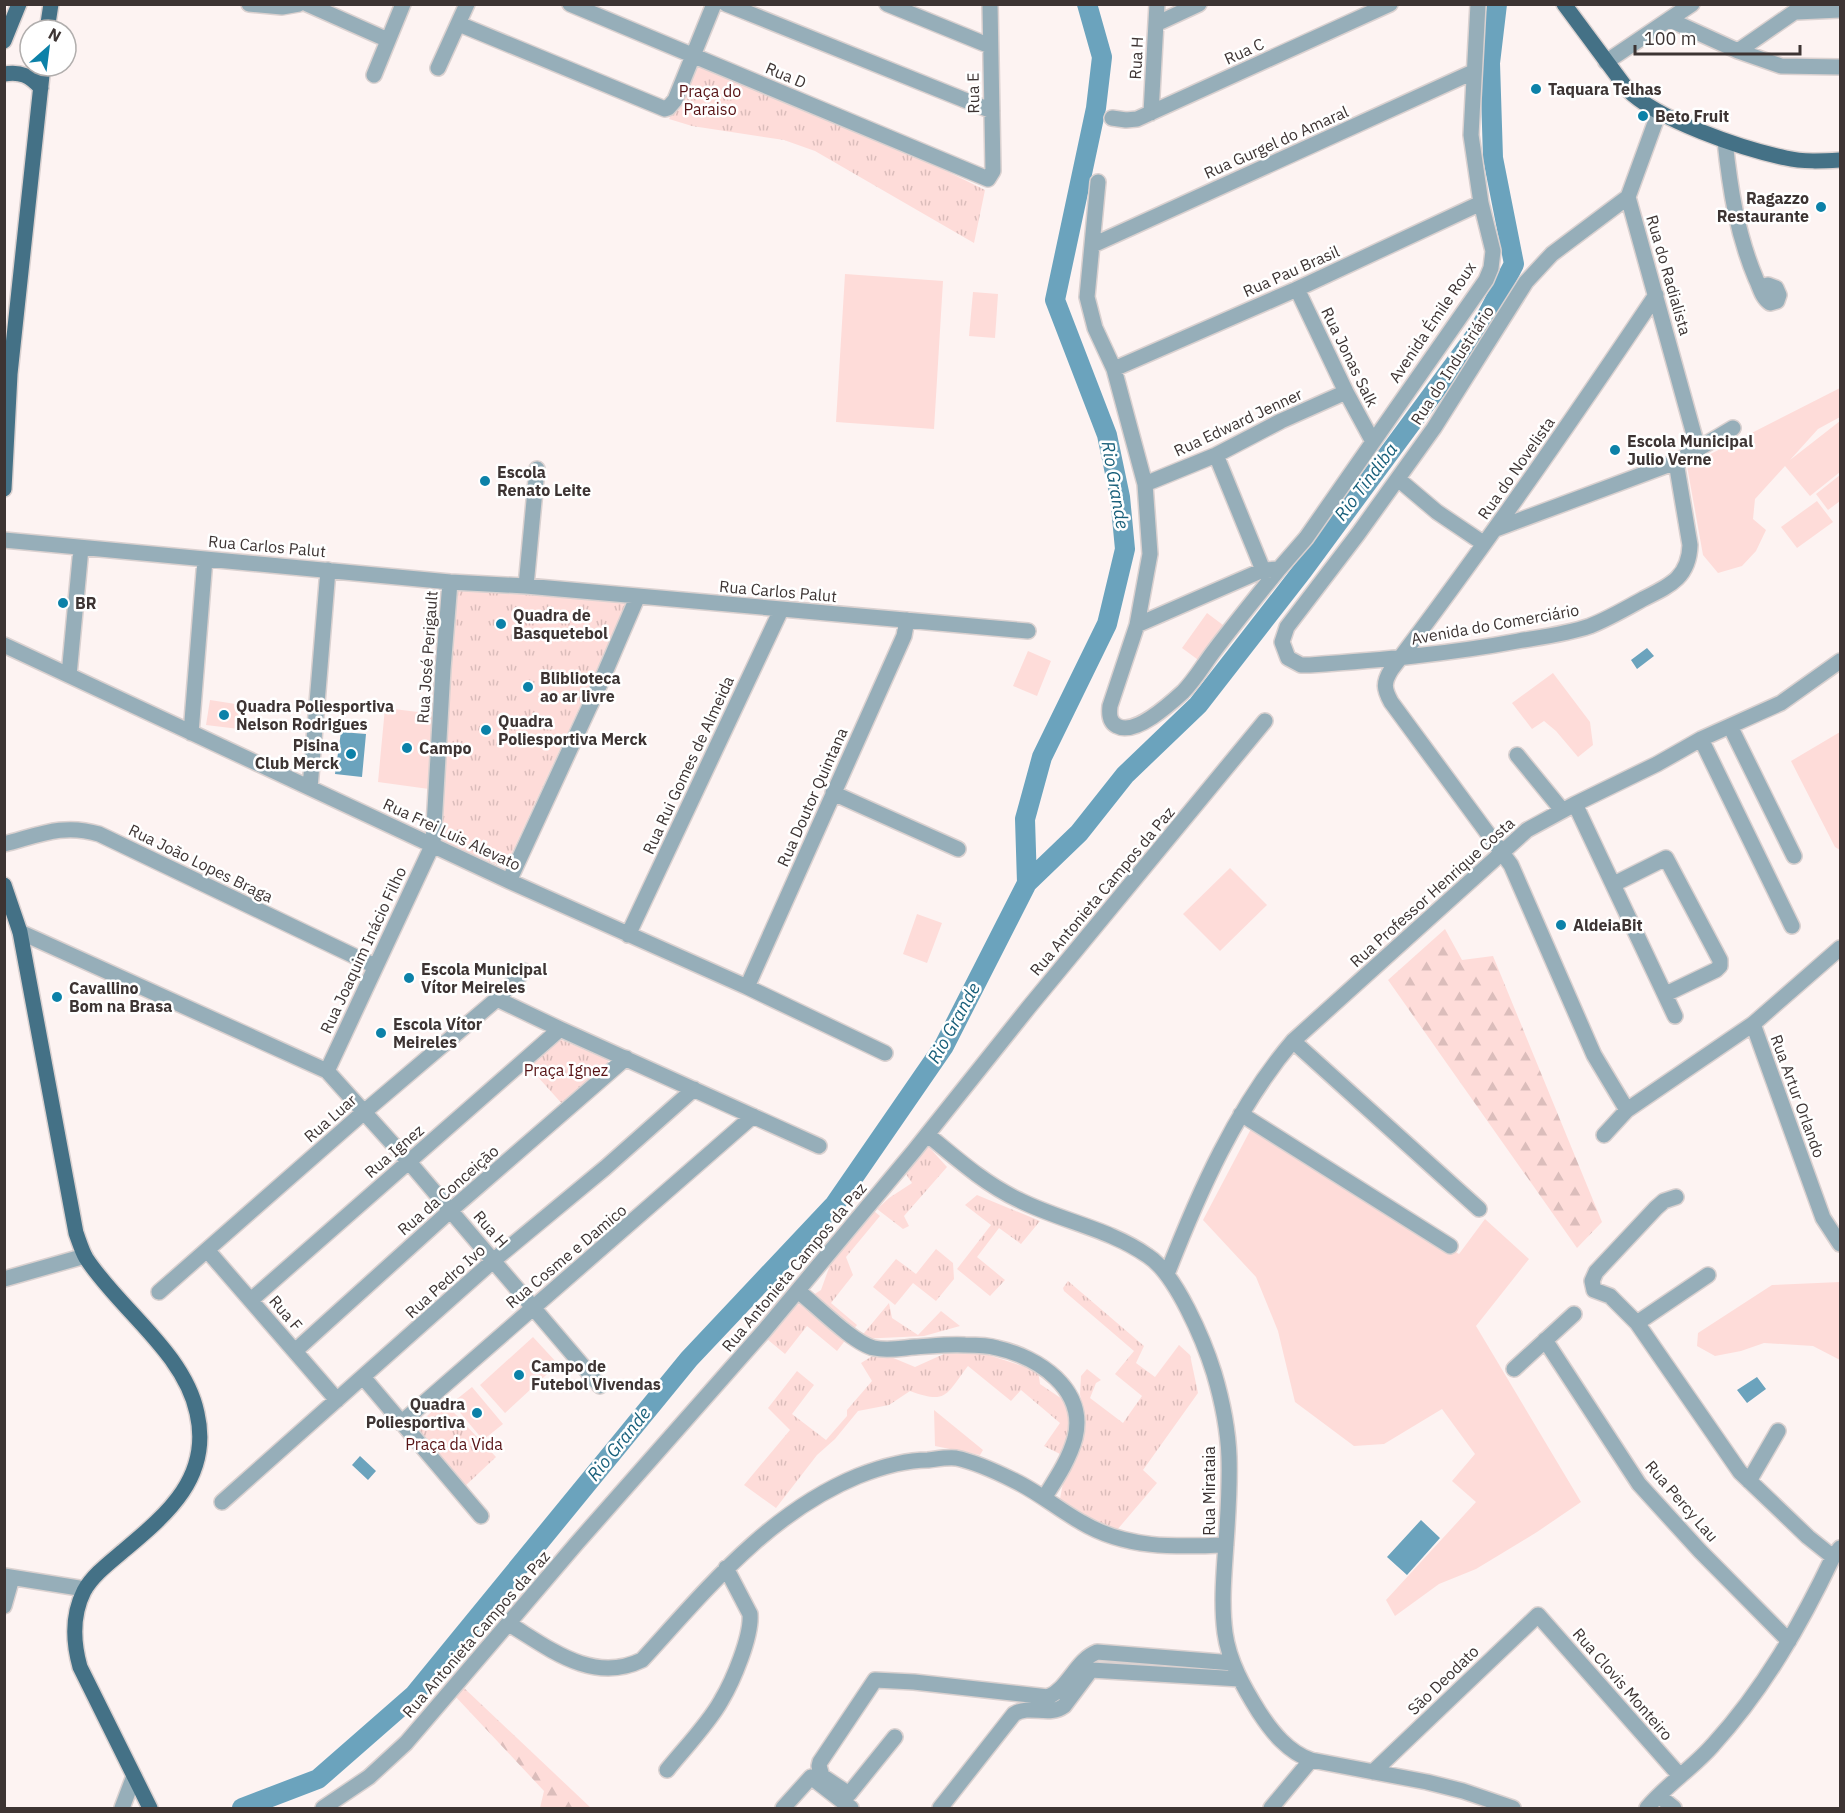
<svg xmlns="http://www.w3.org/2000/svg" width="1845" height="1813" font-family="'IBM Plex Sans',sans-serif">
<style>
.grass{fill:#fedcd9}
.forest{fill:url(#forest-firs)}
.park{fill:url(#park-tufts)}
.water{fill:#6ba3bd}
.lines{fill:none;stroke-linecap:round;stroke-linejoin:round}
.river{stroke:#6ba3bd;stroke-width:20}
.minor-casing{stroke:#dad1d0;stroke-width:18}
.major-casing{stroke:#dad1d0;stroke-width:18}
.minor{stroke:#96aeb9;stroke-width:15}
.major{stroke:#447186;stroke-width:15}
.poi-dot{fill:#0c81a8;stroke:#fff;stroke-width:2}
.labels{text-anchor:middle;stroke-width:5;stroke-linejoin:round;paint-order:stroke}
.street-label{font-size:16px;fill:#3d3433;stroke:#fff}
.poi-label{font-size:16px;font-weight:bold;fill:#3d3433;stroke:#fff;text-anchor:start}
.park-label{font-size:16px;fill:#571315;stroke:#fff}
.water-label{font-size:18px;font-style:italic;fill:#185f7a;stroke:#fff}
</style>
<defs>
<pattern id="forest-firs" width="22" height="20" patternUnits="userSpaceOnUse" patternTransform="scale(1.5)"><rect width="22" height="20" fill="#fedcd9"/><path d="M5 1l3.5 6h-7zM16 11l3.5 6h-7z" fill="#dbbdbb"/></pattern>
<pattern id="park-tufts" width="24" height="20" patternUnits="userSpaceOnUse" patternTransform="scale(1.5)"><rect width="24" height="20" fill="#fedcd9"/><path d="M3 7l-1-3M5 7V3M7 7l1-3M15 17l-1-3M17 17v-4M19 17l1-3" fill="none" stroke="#dbbdbb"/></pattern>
</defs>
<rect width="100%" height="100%" fill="#fdf3f2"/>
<path class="grass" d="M845,274L943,281L934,429L836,422Z
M973,292L998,294L995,338L969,336Z
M1840,388V417L1818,429L1790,460L1840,421V472L1810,496L1785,466L1755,499L1753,519L1766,530L1756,551L1742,566L1718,573L1703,555L1687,466Z
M1840,475V501L1828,510L1816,494Z
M1817,501L1833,522L1797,548L1781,527Z
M1207,613L1227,628L1201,662L1182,648Z
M1028,651L1051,661L1037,696L1013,686Z
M1553,673L1590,722L1593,745L1578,757L1556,731L1544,721L1532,729L1512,703Z
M210,700L242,705L239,729L206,725Z
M385,708L435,714L429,789L378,782Z
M1840,732V850L1835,847L1791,761Z
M1230,868L1267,905L1220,951L1183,914Z
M917,914L942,923L927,963L903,954Z
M1253,1125L1459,1254L1485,1219L1529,1259L1476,1326L1581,1502L1537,1532L1476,1569L1439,1584L1395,1616L1386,1600L1476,1502L1452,1481L1475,1454L1442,1409L1384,1444L1354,1446L1295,1402L1278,1331L1256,1277L1203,1220Z
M1840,1282V1360L1813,1346L1764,1343L1741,1351L1715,1356L1697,1346L1698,1333L1772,1285Z
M533,1337L558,1364L505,1413L480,1385Z
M472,1387L503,1424L483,1440L452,1403Z
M934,1410L983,1450L980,1455L935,1446Z"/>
<path class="forest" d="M1445,929L1462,960L1493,956L1602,1222L1577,1248L1388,980Z
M463,1687L591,1808H540L544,1791L455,1696Z"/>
<path class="park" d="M696,64L914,155L985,190L974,243L815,151L784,140L692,126L669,119Z
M451,582L630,598L505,868L430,837Z
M560,1039L608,1060L609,1064L564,1106L528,1066Z
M928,1146L947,1167L904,1216L909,1226L903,1229L877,1209L889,1198L912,1183L906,1174Z
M977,1195L1040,1221L1021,1244L999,1228L977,1257L1005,1280L990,1296L957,1269L991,1225L965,1205Z
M874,1211L880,1216L846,1257L853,1275L831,1303L857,1325L837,1351L807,1326L785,1354L767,1339L794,1307L821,1290L830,1265Z
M936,1249L953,1263L954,1279L936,1301L913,1283L895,1305L873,1287L896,1259L916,1274Z
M1068,1281L1144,1346L1136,1363L1155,1377L1179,1345L1190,1355L1198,1393L1143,1470L1157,1483L1117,1530L1083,1514L1060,1499L1064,1477L1084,1423L1080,1394L1081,1376L1087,1369L1101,1380L1096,1383L1090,1398L1123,1423L1142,1396L1115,1374L1134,1351L1064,1291L1063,1288Z
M889,1303L892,1318L918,1335L941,1311L960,1326L924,1336L859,1339Z
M973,1350L1038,1371L1040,1384L1071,1405L1066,1457L1044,1446L1060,1423L1021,1390L1011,1401L968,1366C946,1394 948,1405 910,1391L889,1405L858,1411L835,1439L817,1455L776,1508L744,1485L790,1430L768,1408L797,1371L814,1385L792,1414L826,1440L847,1416V1410L872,1381L861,1363L879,1352L915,1367L946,1353Z
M443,1401L496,1457L464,1487L411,1431Z"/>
<path class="water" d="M1647,648L1654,656L1637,669L1631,660Z
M341,732L366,734L362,777L335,774Z
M1757,1377L1766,1389L1747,1403L1737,1390Z
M360,1456L376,1471L368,1480L352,1465Z
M1421,1520L1440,1538L1407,1575L1387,1557Z"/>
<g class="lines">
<path class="river" d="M1027,883L1079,833L1125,775L1198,705L1303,570L1479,331L1514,264L1493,158L1490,63L1497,4
M242,1808L318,1779L414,1695L689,1359L835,1204L944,1046L1027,883L1025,819L1042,757L1107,624L1125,549L1120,497L1107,435L1055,300L1096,108L1102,57L1087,4"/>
<defs>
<path id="minor" d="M249,4L282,7L299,4
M307,4L388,40
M570,4L988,179L993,171L990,4
M726,4L992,111
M887,4L990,46
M1796,12L1840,10
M1670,20L1738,51L1781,66L1840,67
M459,24L665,109L668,108L675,100L714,4
M1156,24L1199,4
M1738,51L1806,4
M1606,62L1692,4
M438,68L467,4
M374,75L403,4
M1659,112L1628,197L1698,449
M1151,113L1157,4
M1112,118L1126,120L1137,119L1390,4
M1725,141C1730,189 1737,234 1756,279C1760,287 1762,298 1770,303L1777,301L1779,295L1776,288L1768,285L1760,287
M1098,182L1087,297L1095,328L1114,369L1145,484L1150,554L1137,625L1110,706C1109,714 1109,722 1117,726C1135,736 1171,703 1183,692C1195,680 1204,664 1214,651C1235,623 1257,596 1279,569
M1628,197L1552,254L1526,282L1434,428L1358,534L1287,627L1282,642L1288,658L1301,665H1310C1380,660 1449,654 1518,641C1542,637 1567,634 1590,626C1608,619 1625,609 1643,599C1669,586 1689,578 1690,545L1676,462
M1093,245L1473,72
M1297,289L1346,392L1372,440
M1114,369L1297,289L1481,203
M1398,479L1437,512L1483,543
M1145,484L1216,455L1281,421L1346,392
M1496,529L1676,462L1733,428
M4,540L450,582L526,586L1028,631
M1263,570L1279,569L1306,538L1486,280L1491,268L1493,251L1481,203L1471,135L1478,4
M526,586L537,469
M1137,625L1263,570L1216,455
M4,645L509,881L747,987L885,1053
M69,675L81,548
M1730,726L1794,856
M191,733L205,559
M1701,739L1792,926
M1517,755L1562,810
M310,788L328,570
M833,793L958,849
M1575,804L1675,1016
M4,844C39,835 63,823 99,834L375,966
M509,881L600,684L637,598
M1614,884L1666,858L1720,960V966L1716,970L1666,994
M20,932L327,1071L409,1162L600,1386
M628,935L781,610
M747,987L904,636L907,620
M497,999L560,1029L819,1146
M1753,1024L1823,1218L1840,1244
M1293,1041L1479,1209
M327,1071L433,844L443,669L450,582
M1627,1110L1594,1055L1511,865L1391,702C1384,689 1383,683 1391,670C1484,548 1571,422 1656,295
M1241,1114L1450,1246
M928,1135C957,1159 985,1184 1019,1200C1061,1221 1110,1229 1148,1256C1176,1274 1204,1341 1214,1373C1222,1400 1228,1429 1229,1457C1230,1486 1228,1515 1226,1543C1224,1574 1221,1603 1225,1633C1229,1662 1244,1688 1259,1712C1272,1732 1288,1752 1311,1760L1427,1782L1463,1791L1513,1808
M1604,1135L1627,1110L1753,1024L1840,948
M1676,1197L1664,1201L1656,1208L1596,1272L1592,1281L1594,1290L1610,1296L1637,1323L1740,1472L1808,1537L1833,1557
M207,1250L337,1400
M1167,1274C1199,1192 1236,1108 1293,1041L1527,830L1575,804L1657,764L1701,739L1781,703L1840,661
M4,1279L85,1256
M798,1291C816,1305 854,1344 874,1348C888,1351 902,1348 915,1347C932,1346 949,1344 965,1345C976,1345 987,1345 997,1348C1038,1357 1087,1389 1075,1438C1069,1460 1056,1479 1044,1498
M159,1292L364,1112L497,999L524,971
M251,1300L560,1029
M1637,1323L1708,1275
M1545,1340L1639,1484L1700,1551L1789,1641
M295,1351L451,1210L626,1058
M1514,1369L1574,1314
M363,1377L481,1516
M401,1423L753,1116
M1749,1481L1778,1431
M222,1502L494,1260L605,1168L694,1089
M4,1576L85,1589
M4,1606L12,1578
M509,1624C550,1649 593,1684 642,1660C706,1590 768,1513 858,1476C881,1467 904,1460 928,1460C937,1459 947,1457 956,1458C976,1462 997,1472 1015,1481C1038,1492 1058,1509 1081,1522C1126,1549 1175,1547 1226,1545
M895,1737L849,1794L822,1776L819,1766L820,1762L875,1680L914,1682L1048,1697C1069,1688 1076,1660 1097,1652L1233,1663
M667,1770C684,1749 709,1723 721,1701C733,1681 752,1636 750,1614L726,1568
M1373,1772L1538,1615L1680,1776
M1659,1796L1674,1808
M122,1808L134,1776
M323,1808L369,1777L406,1743L577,1543L764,1331L914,1151L1029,1007L1265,721
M783,1808L811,1777L851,1808
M940,1808L1014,1714C1030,1704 1049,1717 1064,1706L1091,1670L1240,1679
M1271,1808L1311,1760
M1647,1808C1666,1785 1693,1768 1713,1745C1764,1689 1801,1624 1833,1557L1840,1548"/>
<path id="major" d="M1564,4L1627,89C1657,120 1743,149 1786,158C1803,162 1822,161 1840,160
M47,30L51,4
M4,41L19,4
M4,74C21,71 30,76 41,88
M4,489L10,374L43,66
M4,885L20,932L76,1233C79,1241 82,1251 86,1258C119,1309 184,1352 197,1413C212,1478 166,1515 122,1552C109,1563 92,1576 84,1591C72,1615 73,1642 80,1667L150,1808"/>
</defs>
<use href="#minor" class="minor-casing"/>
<use href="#major" class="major-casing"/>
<use href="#minor" class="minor"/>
<use href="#major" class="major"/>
</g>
<g class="poi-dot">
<circle cx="1536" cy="89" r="6"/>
<circle cx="1643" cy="116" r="6"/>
<circle cx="1821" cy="207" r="6"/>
<circle cx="1615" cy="450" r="6"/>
<circle cx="485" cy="481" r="6"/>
<circle cx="63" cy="603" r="6"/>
<circle cx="501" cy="624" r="6"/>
<circle cx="528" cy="687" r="6"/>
<circle cx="224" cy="715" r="6"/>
<circle cx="486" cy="730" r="6"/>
<circle cx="407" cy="748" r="6"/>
<circle cx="351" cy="754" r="6"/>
<circle cx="1561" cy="925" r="6"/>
<circle cx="409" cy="978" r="6"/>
<circle cx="57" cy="997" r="6"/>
<circle cx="381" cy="1033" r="6"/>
<circle cx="519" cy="1375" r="6"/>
<circle cx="477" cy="1413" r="6"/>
</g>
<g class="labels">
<g class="street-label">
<text transform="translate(1244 51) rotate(-24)" y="6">Rua C</text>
<text transform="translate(1136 58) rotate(-87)" y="6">Rua H</text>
<text transform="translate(786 75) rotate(23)" y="6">Rua D</text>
<text transform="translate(973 93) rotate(-91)" y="6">Rua E</text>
<text transform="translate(1276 142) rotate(-24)" y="6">Rua Gurgel do Amaral</text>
<text transform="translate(1291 271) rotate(-24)" y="6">Rua Pau Brasil</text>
<text transform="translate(1669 275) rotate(74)" y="6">Rua do Radialista</text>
<text transform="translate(1432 322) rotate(-56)" y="6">Avenida Émile Roux</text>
<text transform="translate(1350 357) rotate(64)" y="6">Rua Jonas Salk</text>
<text transform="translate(1452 365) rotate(-57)" y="6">Rua do Industriário</text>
<text transform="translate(1238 422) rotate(-25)" y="6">Rua Edward Jenner</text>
<text transform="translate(1516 468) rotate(-55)" y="6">Rua do Novelista</text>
<text transform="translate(267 546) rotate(5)" y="6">Rua Carlos Palut</text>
<text transform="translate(778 591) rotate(5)" y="6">Rua Carlos Palut</text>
<text transform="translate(1495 624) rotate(-10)" y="6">Avenida do Comerciário</text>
<text transform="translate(427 657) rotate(-86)" y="6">Rua José Perigault</text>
<text transform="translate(688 765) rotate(-65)" y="6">Rua Rui Gomes de Almeida</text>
<text transform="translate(812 797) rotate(-66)" y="6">Rua Doutor Quintana</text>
<text transform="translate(452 834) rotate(25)" y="6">Rua Frei Luis Alevato</text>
<text transform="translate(201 863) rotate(26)" y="6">Rua João Lopes Braga</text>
<text transform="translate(1102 891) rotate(-50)" y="6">Rua Antonieta Campos da Paz</text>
<text transform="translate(1432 892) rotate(-42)" y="6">Rua Professor Henrique Costa</text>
<text transform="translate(363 950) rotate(-65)" y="6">Rua Joaquim Inácio Filho</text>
<text transform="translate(1798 1096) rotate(70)" y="6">Rua Artur Orlando</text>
<text transform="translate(330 1118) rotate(-41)" y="6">Rua Luar</text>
<text transform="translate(394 1151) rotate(-41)" y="6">Rua Ignez</text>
<text transform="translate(448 1190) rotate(-41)" y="6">Rua da Conceição</text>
<text transform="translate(491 1229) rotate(49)" y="6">Rua H</text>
<text transform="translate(566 1256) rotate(-40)" y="6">Rua Cosme e Damico</text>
<text transform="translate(794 1267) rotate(-50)" y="6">Rua Antonieta Campos da Paz</text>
<text transform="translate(445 1281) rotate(-42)" y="6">Rua Pedro Ivo</text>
<text transform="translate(286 1313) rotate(49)" y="6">Rua F</text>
<text transform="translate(1209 1491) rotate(-90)" y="6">Rua Mirataia</text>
<text transform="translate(1682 1501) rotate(49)" y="6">Rua Percy Lau</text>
<text transform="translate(476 1634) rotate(-49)" y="6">Rua Antonieta Campos da Paz</text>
<text transform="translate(1443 1680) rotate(-44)" y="6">São Deodato</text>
<text transform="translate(1623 1684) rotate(49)" y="6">Rua Clovis Monteiro</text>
</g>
<g class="poi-label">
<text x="1548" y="95">Taquara Telhas</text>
<text x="1655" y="122">Beto Fruit</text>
<text x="1809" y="204" text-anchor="end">Ragazzo<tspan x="1809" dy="18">Restaurante</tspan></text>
<text x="1627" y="447">Escola Municipal<tspan x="1627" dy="18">Julio Verne</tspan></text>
<text x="497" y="478">Escola<tspan x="497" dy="18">Renato Leite</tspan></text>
<text x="75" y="609">BR</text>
<text x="513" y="621">Quadra de<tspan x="513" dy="18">Basquetebol</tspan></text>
<text x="540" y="684">Bliblioteca<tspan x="540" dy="18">ao ar livre</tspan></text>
<text x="236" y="712">Quadra Poliesportiva<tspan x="236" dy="18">Nelson Rodrigues</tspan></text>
<text x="498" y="727">Quadra<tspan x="498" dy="18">Poliesportiva Merck</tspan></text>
<text x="339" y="751" text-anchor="end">Pisina<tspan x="339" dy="18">Club Merck</tspan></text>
<text x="419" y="754">Campo</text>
<text x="1573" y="931">AldeiaBit</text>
<text x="421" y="975">Escola Municipal<tspan x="421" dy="18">Vítor Meireles</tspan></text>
<text x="69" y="994">Cavallino<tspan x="69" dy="18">Bom na Brasa</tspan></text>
<text x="393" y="1030">Escola Vítor<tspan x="393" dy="18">Meireles</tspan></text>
<text x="531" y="1372">Campo de<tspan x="531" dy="18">Futebol Vivendas</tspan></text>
<text x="465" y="1410" text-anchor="end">Quadra<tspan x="465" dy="18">Poliesportiva</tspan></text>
</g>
<g class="park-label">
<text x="710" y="97">Praça do<tspan x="710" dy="18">Paraiso</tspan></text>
<text x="566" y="1076">Praça Ignez</text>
<text x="454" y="1450">Praça da Vida</text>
</g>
<g class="water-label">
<text transform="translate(1366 482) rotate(-53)" y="6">Rio Tindiba</text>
<text transform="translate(1115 485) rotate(80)" y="6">Rio Grande</text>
<text transform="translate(954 1023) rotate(-61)" y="6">Rio Grande</text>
<text transform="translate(619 1444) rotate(-51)" y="6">Rio Grande</text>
</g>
</g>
<rect width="1845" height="1813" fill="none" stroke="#3d3433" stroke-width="12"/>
<g transform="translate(48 48) rotate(28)"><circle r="28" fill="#ffffff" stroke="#b1aead" stroke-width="1.5"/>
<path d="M0-4.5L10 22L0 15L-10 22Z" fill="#0c81a8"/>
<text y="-9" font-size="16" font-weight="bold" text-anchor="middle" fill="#3d3433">N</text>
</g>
<path d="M1635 45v9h165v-9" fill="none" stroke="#3d3433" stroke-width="3"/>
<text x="1644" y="45" font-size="18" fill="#3d3433" stroke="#ffffff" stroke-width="4.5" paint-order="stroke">100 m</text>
</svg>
